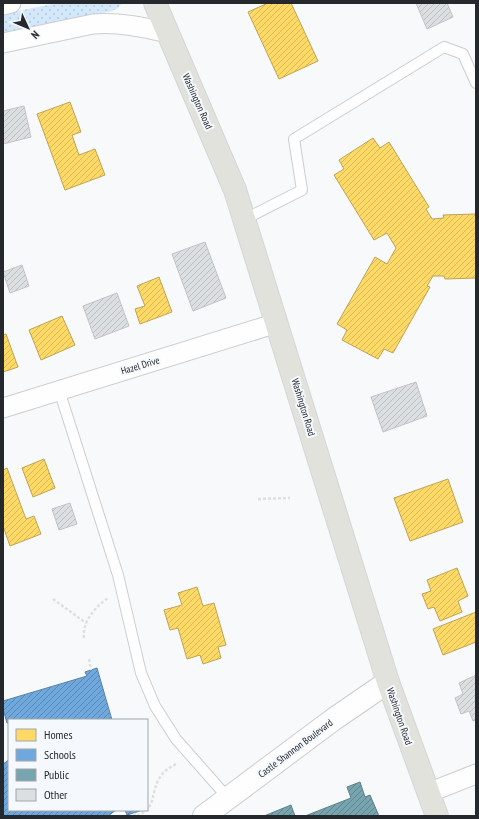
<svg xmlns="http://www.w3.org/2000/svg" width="479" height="819" font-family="'PT Sans Narrow',sans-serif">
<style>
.grass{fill:url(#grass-dots)}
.homes{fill:url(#homes-hatch);stroke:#bea455}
.schools{fill:url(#schools-hatch);stroke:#5982a8}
.public{fill:url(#public-hatch);stroke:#5e8088}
.building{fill:url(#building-hatch);stroke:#c1c3c6}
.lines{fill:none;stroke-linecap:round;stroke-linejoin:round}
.service-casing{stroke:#cbced0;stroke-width:12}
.minor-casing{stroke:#cbced0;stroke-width:21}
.tertiary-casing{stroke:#cbced0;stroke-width:24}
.primary-casing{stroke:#d4d6d8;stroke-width:24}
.path{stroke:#dee0e0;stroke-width:2.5;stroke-dasharray:3 2;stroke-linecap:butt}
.service{stroke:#fefefe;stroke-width:10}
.minor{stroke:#fefefe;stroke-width:19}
.tertiary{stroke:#fefefe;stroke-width:22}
.primary{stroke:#e1e2dc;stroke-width:22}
.labels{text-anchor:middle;stroke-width:4;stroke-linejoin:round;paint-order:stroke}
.street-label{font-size:10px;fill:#25292d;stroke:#f5f9fd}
</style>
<defs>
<pattern id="grass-dots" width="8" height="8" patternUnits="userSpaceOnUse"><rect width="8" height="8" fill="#d4e8fc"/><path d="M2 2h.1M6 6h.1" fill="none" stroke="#b6c7d8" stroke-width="1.8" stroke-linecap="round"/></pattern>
<pattern id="homes-hatch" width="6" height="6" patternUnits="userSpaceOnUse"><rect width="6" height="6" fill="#ffd966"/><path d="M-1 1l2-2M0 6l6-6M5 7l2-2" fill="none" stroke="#daba59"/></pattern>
<pattern id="schools-hatch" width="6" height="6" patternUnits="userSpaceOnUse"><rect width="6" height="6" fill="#6fa8dc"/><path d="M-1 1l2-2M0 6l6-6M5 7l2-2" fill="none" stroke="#5b89b3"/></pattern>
<pattern id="public-hatch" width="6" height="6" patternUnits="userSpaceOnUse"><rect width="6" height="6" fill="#76a5af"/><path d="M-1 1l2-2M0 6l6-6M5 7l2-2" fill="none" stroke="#61868f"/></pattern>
<pattern id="building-hatch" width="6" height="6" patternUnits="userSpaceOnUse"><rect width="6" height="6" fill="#dcdfe1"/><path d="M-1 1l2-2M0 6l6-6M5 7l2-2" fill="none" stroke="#bdbfc1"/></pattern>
</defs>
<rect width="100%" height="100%" fill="#f7f9fb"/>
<path class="grass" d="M58,3H122L118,8L112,11L3,34V14Z"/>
<path class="homes" d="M268,3H291L318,61L279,79L248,12Z
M70,102L81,132L72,135L79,155L95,149L105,175L65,190L37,114Z
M373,138L380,148L389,142L429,207L426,209L432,219L444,218L443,215L476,214V278L445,279L444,276H433L427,286L430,287L393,353L384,349L378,359L342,340L347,330L337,324L375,257L387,264L396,248L387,233L374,240L334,175L344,169L339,160Z
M159,277L172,312L140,324L135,309L145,306L137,286Z
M62,316L75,345L41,360L29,330Z
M6,334L18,367L3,372V335Z
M44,459L55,488L33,497L22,468Z
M7,468L26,519L34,516L41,534L10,546L3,526V470Z
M448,479L463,522L410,541L394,498Z
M457,568L468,596L458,601L462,612L440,621L434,607L428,609L422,594L431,591L427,580Z
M197,587L203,606L214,603L226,645L218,647L221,658L203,664L200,655L187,659L178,628L170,630L164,610L182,605L178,593Z
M476,612V642L443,655L433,629Z"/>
<path class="schools" d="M97,668L112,720H9V723H7L3,709V701L87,676L85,672Z
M9,760V810H116L108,816H3V764Z
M125,810H139L140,811L127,815Z"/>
<path class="public" d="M360,782L365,797L370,795L379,816H305L351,798L347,787Z
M291,805L295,816H264Z"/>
<path class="building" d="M416,3H447L453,17L427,29Z
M24,106L31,137L3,144V111Z
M205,242L226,298L193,311L172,254Z
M22,265L29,286L10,293L3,272Z
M117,293L129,326L95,339L83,306Z
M416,382L427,416L383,432L371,397Z
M70,503L77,524L59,530L52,509Z
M476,675V720L473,721L469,711L461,714L455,698L463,694L459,683Z"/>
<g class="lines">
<defs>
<path id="service" d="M245,219L302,190L294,139L444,47L463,54L476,83
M59,390L118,575L141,673L155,706L176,739L228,798"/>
<path id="minor" d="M3,5L11,3
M3,43L93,24C119,22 143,27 168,33
M3,408L277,323
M428,793L476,774"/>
<path id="tertiary" d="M204,816L334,719L388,682"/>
<path id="primary" d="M155,3L235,190L388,682L437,816"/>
</defs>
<use href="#service" class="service-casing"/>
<use href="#minor" class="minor-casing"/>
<use href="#tertiary" class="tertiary-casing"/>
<use href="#primary" class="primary-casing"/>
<path class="path" d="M258,499L290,498
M53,599L86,623
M84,638C82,622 95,607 108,598
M89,659L91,670
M134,813L135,816
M137,816C157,807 150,795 159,779C162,772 169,768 176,764"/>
<use href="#service" class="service"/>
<use href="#minor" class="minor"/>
<use href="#tertiary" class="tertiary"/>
<use href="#primary" class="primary"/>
</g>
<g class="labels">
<g class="street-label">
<text transform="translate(198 101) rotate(66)" y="4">Washington Road</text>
<text transform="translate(140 365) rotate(-17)" y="4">Hazel Drive</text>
<text transform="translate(304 407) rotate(73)" y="4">Washington Road</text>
<text transform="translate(400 716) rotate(71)" y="4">Washington Road</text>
<text transform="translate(295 748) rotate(-37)" y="4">Castle Shannon Boulevard</text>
</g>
</g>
<rect width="479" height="819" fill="none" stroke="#25292d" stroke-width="8"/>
<rect x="8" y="719" width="140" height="92" fill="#f5f9fd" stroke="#a2a6aa"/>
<rect x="16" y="729" width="20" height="12" fill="#ffd966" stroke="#a2a6aa"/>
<text x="44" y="739" font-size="12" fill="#25292d">Homes</text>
<rect x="16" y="749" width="20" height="12" fill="#6fa8dc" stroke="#a2a6aa"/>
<text x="44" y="759" font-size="12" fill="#25292d">Schools</text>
<rect x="16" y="769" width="20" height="12" fill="#76a5af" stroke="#a2a6aa"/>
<text x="44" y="779" font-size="12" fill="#25292d">Public</text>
<rect x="16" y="789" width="20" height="12" fill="#dcdfe1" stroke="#a2a6aa"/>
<text x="44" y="799" font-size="12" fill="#25292d">Other</text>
<g transform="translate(28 28) rotate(134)" stroke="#f5f9fd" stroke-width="3" paint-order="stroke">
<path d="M0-3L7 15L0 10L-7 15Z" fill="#25292d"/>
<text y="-6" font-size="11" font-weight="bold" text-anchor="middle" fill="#25292d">N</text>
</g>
</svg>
